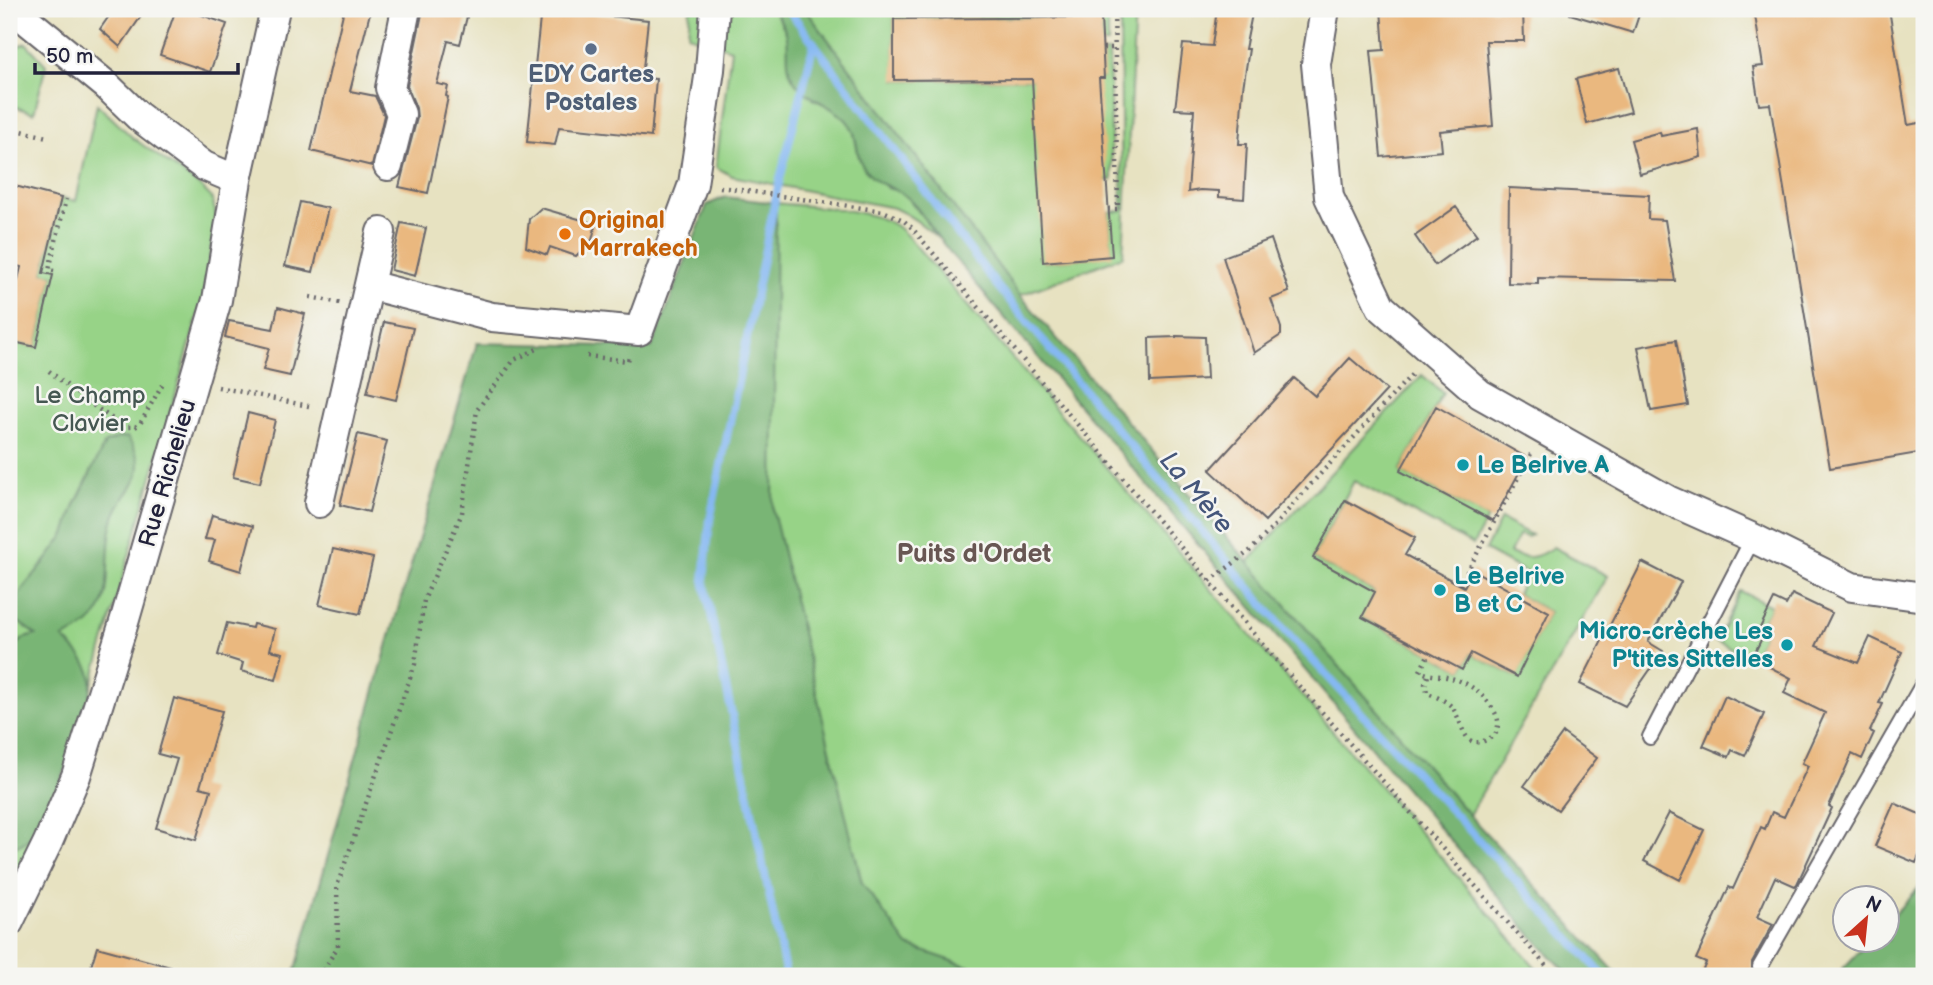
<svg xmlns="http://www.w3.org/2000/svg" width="1933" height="985" font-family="'Balsamiq Sans',sans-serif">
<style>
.green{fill:#97d387;stroke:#5c7a61;stroke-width:2}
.forest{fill:#79b574;stroke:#4e6c58;stroke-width:2}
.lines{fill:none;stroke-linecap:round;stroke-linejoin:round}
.stream{stroke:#85b8f2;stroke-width:8}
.building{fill:#eab87f}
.lane-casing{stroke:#67656a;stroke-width:18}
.street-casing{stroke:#67656a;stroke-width:32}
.path{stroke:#67656a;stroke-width:4.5;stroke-dasharray:2 5;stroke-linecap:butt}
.lane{stroke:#fff;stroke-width:14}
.street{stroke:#fff;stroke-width:28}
.service-dot{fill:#5c6f8a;stroke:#f6f6f2;stroke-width:2.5}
.food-dot{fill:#e8710a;stroke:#f6f6f2;stroke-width:2.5}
.culture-dot{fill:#0f9aa8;stroke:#f6f6f2;stroke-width:2.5}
.labels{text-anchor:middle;stroke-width:5;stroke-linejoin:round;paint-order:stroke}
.service-label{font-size:24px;font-weight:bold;fill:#4e5e75;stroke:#f6f6f2}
.food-label{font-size:24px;font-weight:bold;fill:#c56008;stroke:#f6f6f2;text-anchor:start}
.park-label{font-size:24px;fill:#455752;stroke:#f6f6f2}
.culture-label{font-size:24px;font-weight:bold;fill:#0d838f;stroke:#f6f6f2;text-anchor:start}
.street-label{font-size:24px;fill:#22223b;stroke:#f6f6f2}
.water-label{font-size:26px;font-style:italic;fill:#45567b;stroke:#f6f6f2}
.neighbourhood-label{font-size:26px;font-weight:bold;fill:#685653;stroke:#f6f6f2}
</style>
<rect width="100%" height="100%" fill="#f6f6f2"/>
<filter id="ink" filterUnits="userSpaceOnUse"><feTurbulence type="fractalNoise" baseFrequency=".0143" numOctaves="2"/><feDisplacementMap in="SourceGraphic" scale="14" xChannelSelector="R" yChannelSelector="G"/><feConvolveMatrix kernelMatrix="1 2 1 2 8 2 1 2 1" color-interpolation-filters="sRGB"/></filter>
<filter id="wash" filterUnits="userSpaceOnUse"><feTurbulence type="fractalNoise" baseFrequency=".00686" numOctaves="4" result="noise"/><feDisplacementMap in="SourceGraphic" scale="28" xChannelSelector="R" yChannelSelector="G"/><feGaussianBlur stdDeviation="1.57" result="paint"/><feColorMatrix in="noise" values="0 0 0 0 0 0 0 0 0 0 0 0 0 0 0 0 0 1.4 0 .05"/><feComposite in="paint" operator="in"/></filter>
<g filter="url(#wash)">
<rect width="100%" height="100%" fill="#e7e2c1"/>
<path class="green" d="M690,9H773L785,29L813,99L828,106L847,120L853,129L859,157L887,188L898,191L909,199L939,239C925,226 912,216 894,208L732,176L716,167L731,49L688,35Z
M805,9L940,10V18L894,19L895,80L1103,78V52H1109L1112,180H1106L1044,262L1111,255L1109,212L1122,211L1120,9H1135L1123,256L1020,295Z
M1059,9V17L949,18L948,10Z
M1108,9V44H1102L1101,17H1070V10Z
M26,43L46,65L34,113L9,105V49Z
M97,104L133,138L200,186L211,197L216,214L204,295L74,747L9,898V341L36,347L53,275L43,273L61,198L76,201Z
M776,203C810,207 867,208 895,225C901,229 906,235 911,240L1543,976H294L592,638L739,215Z
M1422,375L1443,393L1400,471L1488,518L1473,545L1354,481L1313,558L1375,592L1363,618L1462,670L1471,653L1516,677L1549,612L1517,594L1527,573L1485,550L1501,519L1531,535L1527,537L1519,534L1510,553C1527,560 1538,558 1553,547L1608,576L1469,815L1248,562Z
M1740,591L1771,606L1759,629L1765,632L1752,658L1716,641Z"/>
<path class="forest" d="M773,9H805L1020,295L1175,478L1469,815L1619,976H1570L1532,936L992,303C974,281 955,260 938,237C928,225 920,210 909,199C896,186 879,188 865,170C854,156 860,135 847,121C831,103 806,100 793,79C785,66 789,52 787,37C786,27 778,18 773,9Z
M725,197L776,203L773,511L862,883L908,946L997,976H294L388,643L477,343L652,347L707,205Z
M127,437C158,479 120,488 112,524C101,573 124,615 63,638C73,647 89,662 91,676C95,702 66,768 56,794C52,803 49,815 43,823C36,833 26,843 15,847L9,843V653L24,638L36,635L17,621L12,608L23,588L48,558L65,534L75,505L105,443L118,438Z
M1924,882V976H1836L1870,940H1888V921Z"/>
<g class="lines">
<path class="stream" d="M788,9L994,282L1283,628L1604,976
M786,976L704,580L710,520L776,195L814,43"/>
</g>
<g id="blocks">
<path class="building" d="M114,9H146L120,47L100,29Z
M176,9H185L227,24L210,72L160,55Z
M344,9H371L350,91L375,96L384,115L372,166L311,151Z
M423,9H469L460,44L448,41L437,84L448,86L446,96L448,97L428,193L399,187L417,118L416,108L407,86Z
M541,9L648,20L642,78L656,79L651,137L559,127L555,145L527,142Z
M1217,9H1253L1245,49H1249L1243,88L1239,144H1247L1244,199L1219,197V191L1200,190L1188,192L1194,110L1175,109L1183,44L1212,46Z
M1381,9H1523L1524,41H1486L1493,126L1440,131L1442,151L1381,157L1371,51L1384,50Z
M1571,9H1641L1633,33L1570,14Z
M1754,9H1889L1908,125L1924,122V452L1830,468L1770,104L1759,105L1753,67L1763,66Z
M1101,17L1104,78H1099L1112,256L1043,262L1032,79L894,80V19Z
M1619,68L1631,112L1587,124L1576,79Z
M1698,129L1701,157L1640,174L1631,140L1660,132L1661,136Z
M15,186L61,198L43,273L53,275L36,347L9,341V317L21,267L9,264V190L13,191Z
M1509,188L1649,195L1648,219L1665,220L1675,281L1538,278V284L1508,283Z
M300,202L328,208L313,272L285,266Z
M1456,207L1477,235L1435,265L1415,236Z
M541,208L596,224L592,240L576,256L550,247L547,255L526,247L529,219Z
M401,223L426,228L415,276L391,270Z
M1271,239L1289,292L1271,299L1281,328V335L1254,353L1223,257Z
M278,307L305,314L290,376L263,370L269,348L225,337L229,321L273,329Z
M384,322L413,328L396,400L367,393Z
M1176,336L1205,337L1207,379L1150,382L1149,338L1176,337Z
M1676,340L1688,405L1651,411L1638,347Z
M1350,358L1387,390L1265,521L1210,470L1294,378L1315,396Z
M1436,406L1527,458L1493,521L1400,471Z
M248,413L275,420L260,483L233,477Z
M358,434L387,441L369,512L340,505Z
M1345,500L1415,538L1405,555L1464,587L1473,570L1549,612L1517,677L1471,653L1462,670L1362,617L1375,592L1313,558Z
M212,515L253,526L241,571L209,561L215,540L205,539Z
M333,549L373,558L360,614L319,605Z
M1642,562L1681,582L1648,642L1663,651L1625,706L1580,684Z
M1792,594L1832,613L1816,646L1858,663L1870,637L1902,652L1879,703L1883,704L1870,731L1874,733L1862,759L1852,754L1829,806L1832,808L1797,884L1795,886L1775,877L1757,917L1773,924L1752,962V972L1750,976H1700L1706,963L1696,959L1729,887L1733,889L1761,827L1765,829L1772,812L1784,817L1808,766L1802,763L1825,713L1784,693L1791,678L1752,658L1765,632L1759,630L1774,599L1786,605Z
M227,623L252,628L253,624L275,629L270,650L283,653L276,680L241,671L243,663L218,655Z
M1725,696L1764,714L1745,756L1732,750L1729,757L1703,746Z
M174,698L222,711L200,787L211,790L196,840L156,828L177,759L158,754Z
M1563,733L1597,758L1558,810L1524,786Z
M1894,803L1924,816V844L1916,863L1875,846Z
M1669,813L1704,830L1680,880L1644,861Z
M97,947L178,969L177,976H88Z"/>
</g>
</g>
<g filter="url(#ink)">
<use href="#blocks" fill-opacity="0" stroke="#67656a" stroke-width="2"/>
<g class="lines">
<defs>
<path id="lane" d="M1650,737L1753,538
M1760,967L1924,682"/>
<path id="street" d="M13,9L106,85L138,116L204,166L237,180
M1325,9L1316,64L1329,197L1381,307L1480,394L1668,500L1753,538L1852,587L1924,597
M388,166L401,114L390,88L406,9
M369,285L492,317L639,331L693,184L710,70L715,9
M319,503L381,232
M9,922L48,842L76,776L125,619L217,300L237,180L275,9"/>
</defs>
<use href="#lane" class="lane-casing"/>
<use href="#street" class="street-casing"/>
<path class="path" d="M945,9V18
M1103,48H1115
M9,128L47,137
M720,187L883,211L903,220L912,228L1269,652L1555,976
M1108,209H1118L1114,9
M54,271L49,270L66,199
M310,297L340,303
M587,356L628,361L629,357
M49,371L84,399L124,427H135L140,424L163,383
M218,387L313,407
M1210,581L1251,550L1276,524L1312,483L1414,372
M1460,585L1532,452
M1428,676L1425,684L1427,692C1435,697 1446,700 1452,707C1465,724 1462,757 1495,735C1500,724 1499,719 1493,709C1481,690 1463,679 1441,676C1432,675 1428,675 1420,671L1429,653
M320,976L338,946L337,886L415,664L424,600L462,513L477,410L514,360L537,349"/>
<use href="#lane" class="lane"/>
<use href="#street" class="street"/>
</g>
</g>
<circle class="service-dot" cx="591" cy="49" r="7"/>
<circle class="food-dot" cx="565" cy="234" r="7"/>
<g class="culture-dot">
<circle cx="1463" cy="465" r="7"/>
<circle cx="1440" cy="590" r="7"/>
<circle cx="1787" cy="645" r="7"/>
</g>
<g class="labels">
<g class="service-label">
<text x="591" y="82">EDY Cartes<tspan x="591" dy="28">Postales</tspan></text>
</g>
<g class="food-label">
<text x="579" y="228">Original<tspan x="579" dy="28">Marrakech</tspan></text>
</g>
<g class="park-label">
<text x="90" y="403">Le Champ<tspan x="90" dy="28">Clavier</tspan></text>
</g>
<g class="culture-label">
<text x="1477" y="473">Le Belrive A</text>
<text x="1454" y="584">Le Belrive<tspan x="1454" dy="28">B et C</tspan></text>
<text x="1773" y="639" text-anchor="end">Micro-crèche Les<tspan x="1773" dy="28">P'tites Sittelles</tspan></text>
</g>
<g class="street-label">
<text transform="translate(167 473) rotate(-74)" y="8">Rue Richelieu</text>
</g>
<g class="water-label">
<text transform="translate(1197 492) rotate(50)" y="9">La Mère</text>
</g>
<g class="neighbourhood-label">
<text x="974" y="562">Puits d'Ordet</text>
</g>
</g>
<rect width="1933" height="985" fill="none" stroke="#f6f6f2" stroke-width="35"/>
<g transform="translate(1866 919) rotate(27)"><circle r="33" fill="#f6f6f2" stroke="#a1a1a9" stroke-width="2"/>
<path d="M0-5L12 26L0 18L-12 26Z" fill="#c8321e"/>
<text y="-10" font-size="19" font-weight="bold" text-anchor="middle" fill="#22223b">N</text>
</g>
<path d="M35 63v10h203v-10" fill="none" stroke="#22223b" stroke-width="3.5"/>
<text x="46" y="63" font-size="21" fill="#22223b" stroke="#f6f6f2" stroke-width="5" paint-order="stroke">50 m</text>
</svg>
